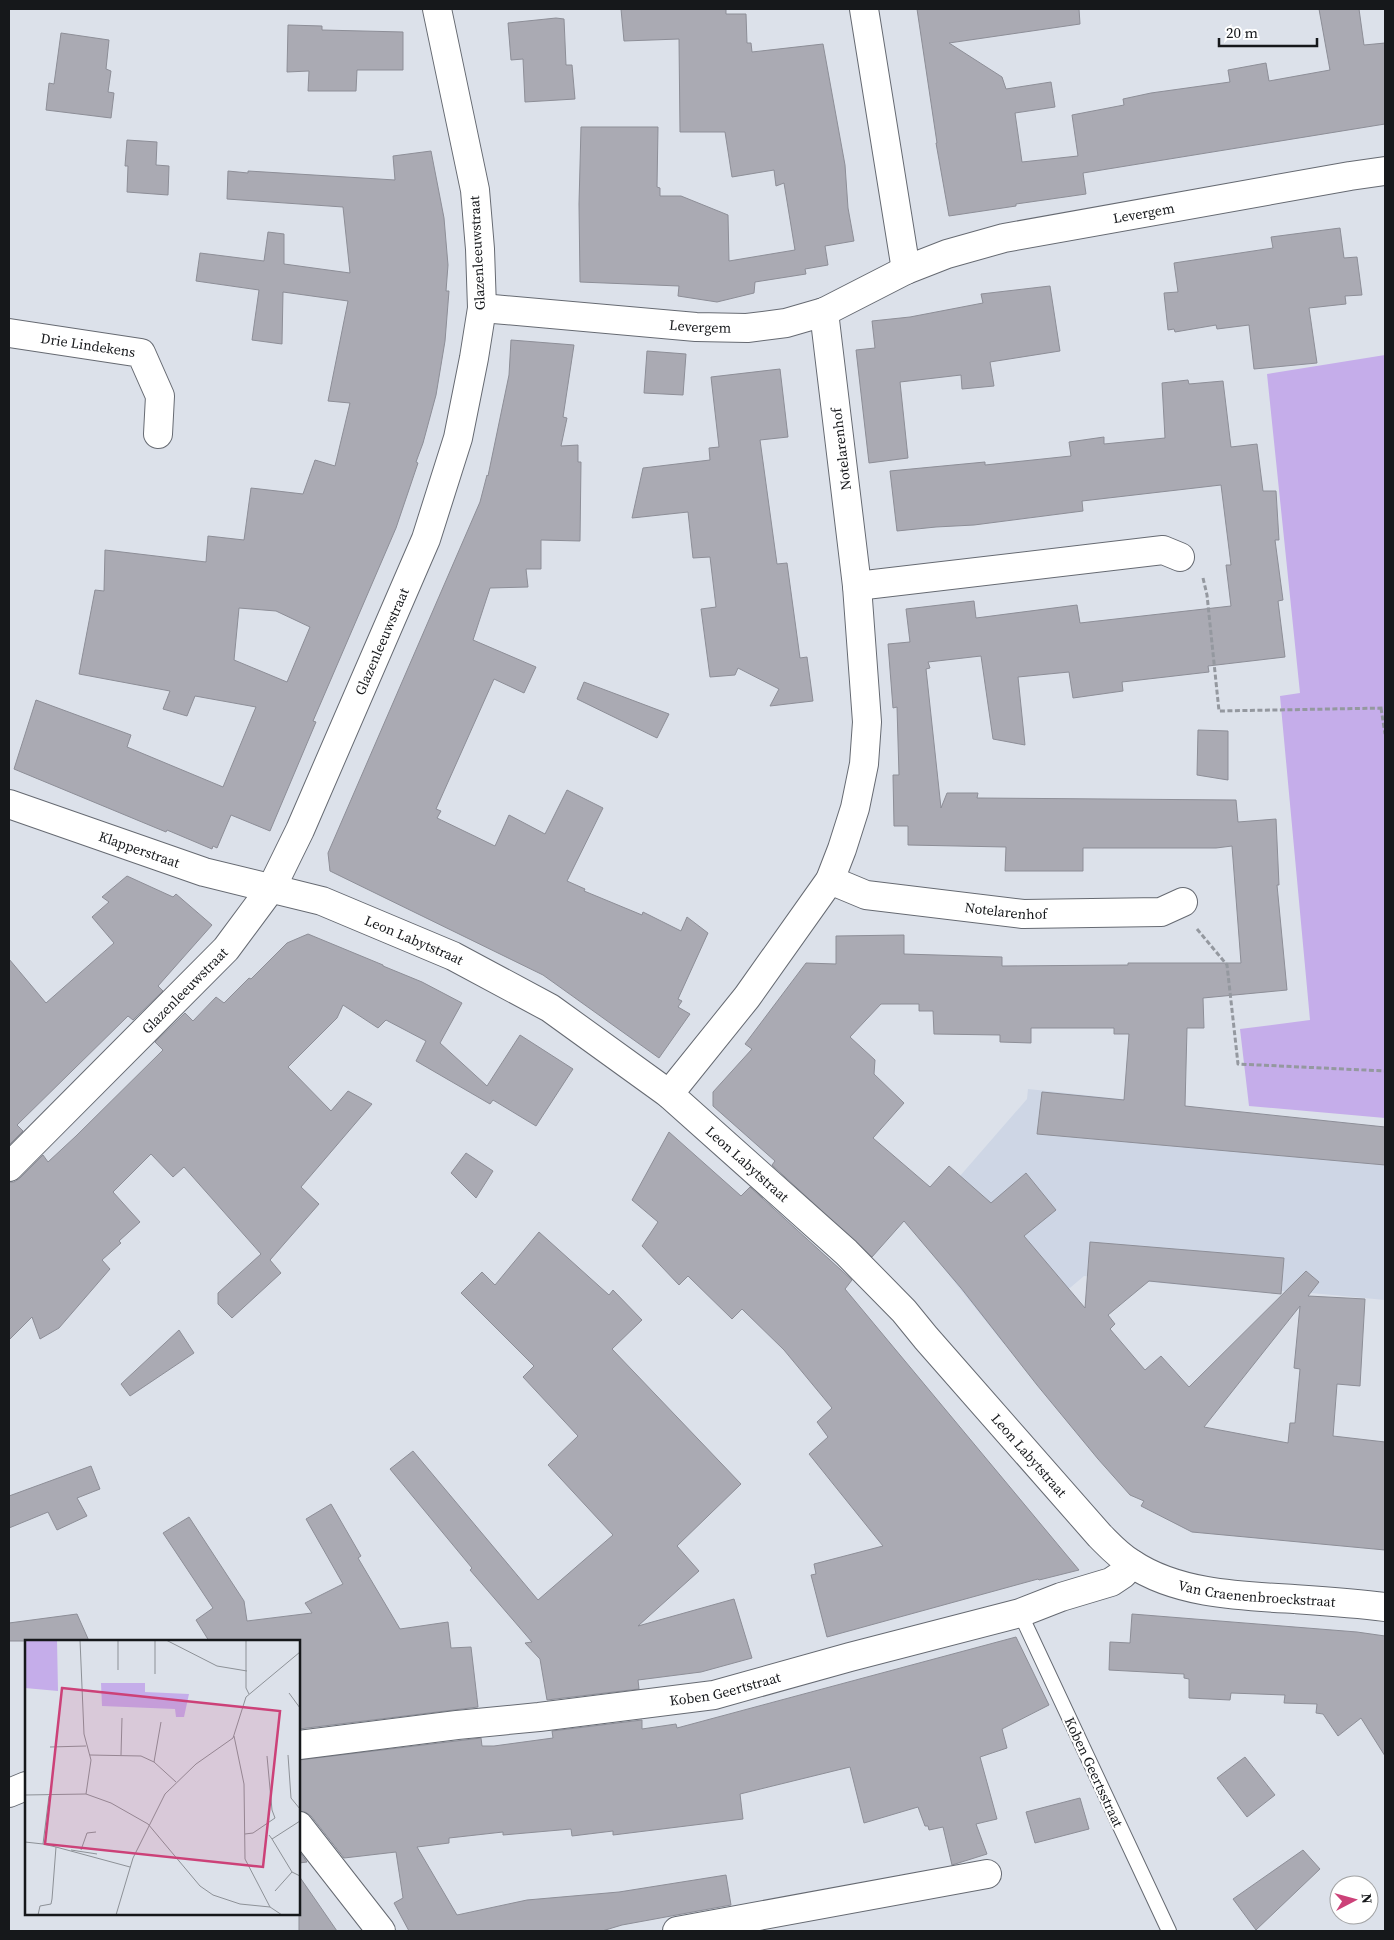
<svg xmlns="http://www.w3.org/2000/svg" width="1394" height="1940" font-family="'Source Serif 4',serif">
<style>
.built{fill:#ced6e5}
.green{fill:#c5adea}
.building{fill:#aaaab3;stroke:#8d8e97;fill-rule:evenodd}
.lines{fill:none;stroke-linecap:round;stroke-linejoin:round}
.service-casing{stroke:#666a72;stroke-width:16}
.minor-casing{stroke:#666a72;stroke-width:30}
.tertiary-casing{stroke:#666a72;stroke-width:30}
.path{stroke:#94989f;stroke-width:3;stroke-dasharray:5 2.5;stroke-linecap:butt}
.service{stroke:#fff;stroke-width:14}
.minor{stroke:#fff;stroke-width:28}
.tertiary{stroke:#fff;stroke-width:28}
.labels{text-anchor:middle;stroke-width:4.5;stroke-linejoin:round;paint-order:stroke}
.street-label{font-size:14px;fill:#16181b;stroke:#fff}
.inset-road{fill:none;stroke:#8d9197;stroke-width:1}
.view{fill:#cc4178;fill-opacity:0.15;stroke:#cc4178;stroke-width:2.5}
.inset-edge{fill:none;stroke:#16181b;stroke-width:2.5}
</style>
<rect width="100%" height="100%" fill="#dce1ea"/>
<path class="built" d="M1028,1089L1385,1127V1300L1301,1292L1282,1291L1281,1294L1084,1276L1004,1344L913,1230L1027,1099Z"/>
<path class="green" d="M1385,355V1118L1249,1106L1240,1029L1310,1020L1280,696L1300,693L1267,374Z"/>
<path class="building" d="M621,9H726V14H746L747,43H751L752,52L823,44L845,165L848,208L854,241L825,246L828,265L805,269L806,274L755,282L754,293L717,302L678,296L679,286L580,282L579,204L581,127H658L657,187L660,188V196H681L728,215L729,261L795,250L784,183L776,186L774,170L732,177L725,132H680L679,39L624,41Z
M917,9H1079L1080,24L949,43L1002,77L1006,89L1051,82L1055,107L1015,113L1022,162L1078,156L1072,115L1124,105L1123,99L1151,93L1230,82L1228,70L1266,63L1269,81L1330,70L1319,9H1359L1364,45L1385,43V124L1083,173L1086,194L1016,204V206L949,216L936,143H937Z
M556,18L564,19L566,65H572L575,99L525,102L523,59L511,60L508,23Z
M288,25L322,26V30L403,32V70H357L356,91H308L309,71L287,72Z
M61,33L109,40L106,69L111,71L108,92L114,93L111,118L46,110L49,83L54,84Z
M127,140L157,142L156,165L169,166L168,195L127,192L128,166H125Z
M431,151L444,218L448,265L446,291H449L445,341L436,395L423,443L416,462L418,463L396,528L313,721L316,722L270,831L231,815L217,848L213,846L212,849L167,830L166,832L14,769L36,700L131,735L127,747L223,787L256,707L195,696L187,716L163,709L170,691L79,674L95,590L104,591L105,550L206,562L208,536L244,540L251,488L303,494L315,460L335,466L350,403L328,401L348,301L283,292L282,344L252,340L259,290L196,281L200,253L264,261L268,232L284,234V264L350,273L343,207L227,199L228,171L248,173V171L395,180L393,156ZM239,608L276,611L310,627L287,682L234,660Z
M1340,228L1344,258L1357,257L1362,295L1345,296L1346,304L1309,308L1317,363L1254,369L1249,325L1217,329L1216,325L1175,332L1174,329L1168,330L1164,293L1178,292L1174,263L1273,248L1271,237Z
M1050,286L1060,351L990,362L994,386L962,389L961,375L900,382L908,458L869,463L856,350L875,348L872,321L910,317L983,303L981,294Z
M511,340L574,345L563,417L567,418L561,446L578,445V462H581L580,541L541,540V569H526L528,587L490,588L473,640L536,667L524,693L494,679L436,809L441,811L437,818L495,846L509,815L545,834L567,790L603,808L567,881L585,889L584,891L642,915L643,912L681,931L687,917L708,933L678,999L682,1001L678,1007L690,1014L659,1058L543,975L330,871L328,853L480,502L487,475L488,476L509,375Z
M647,351L686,354L683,395L644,393Z
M780,369L788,437L760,440L777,564L787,563L800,658L807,657L813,701L770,706L779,689L738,668L735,675L710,677L701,609L716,607L710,557L693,558L688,512L632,518L643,468L710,460L709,448L719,447L711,377Z
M1188,380L1189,384L1223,381L1231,447L1257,444L1263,491H1276L1279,540H1275L1283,600L1278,601L1285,657L1208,666L1209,672L1122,682L1123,691L1073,698L1069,672L1018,677L1025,745L993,739L981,656L928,662L930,668L926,669L941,808L947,793H978L977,798L1236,800L1238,822L1276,819L1279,885H1277L1287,990L1203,998L1204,1028H1187L1185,1106L1385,1127V1165L1037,1134L1042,1092L1124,1100L1129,1034H1114V1028H1031V1043L1000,1042V1035L934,1034L933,1011H919V1004H881L850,1037L875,1060L874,1074L904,1103L873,1138L930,1187L949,1166L991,1203L1026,1173L1056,1210L1024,1236L1085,1308L1090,1242L1284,1258L1281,1294L1149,1281L1108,1315L1115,1324L1110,1329L1145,1370L1161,1356L1189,1387L1306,1271L1319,1282L1308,1296L1365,1299L1360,1386L1337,1384L1333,1436L1385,1442V1550L1192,1532L1141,1506L1144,1501L1130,1495L1098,1459L1037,1385L961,1288L904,1221L872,1257L772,1165L775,1161L713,1106V1092L752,1049L745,1044L806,963L836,964V936L904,935V954L1002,957V966L1128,965V963H1241L1232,846L1216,848H1083V871H1005L1006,847L908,845V826H894L893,775H899L897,707L893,708L888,644L910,642L906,609L974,601L976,618L1077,605L1080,623L1231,606L1226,565H1231L1221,485L1082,501L1083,511L974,525L936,527L897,531L890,471L985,462V465L1071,456L1069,442L1104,437V444L1165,438L1162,383ZM1300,1306L1294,1368L1300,1369L1295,1423H1290L1288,1443L1204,1427Z
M584,682L669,714L657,738L577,699Z
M1198,730L1228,731V780L1197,775Z
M127,876L173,897L176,894L212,925L158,986L163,991L133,1020L128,1016L17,1125L23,1131L9,1145V959L46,1003L114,943L92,917L109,902L102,897Z
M308,934L383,965V966L422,982L462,1003L440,1043L487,1086L520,1035L573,1069L536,1126L493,1100L490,1104L416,1061L426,1041L386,1020L378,1028L343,1005L337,1018L288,1067L331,1111L348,1091L372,1104L301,1187L319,1204L270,1260L281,1273L232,1318L218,1304V1293L261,1254L184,1167L173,1177L151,1154L113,1192L140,1222L119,1241L121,1243L102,1260L110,1269L59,1328L40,1339L32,1317L9,1340V1182H14L20,1178L43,1155L48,1162L76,1136L163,1050L155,1042L185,1013L193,1021L216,997L224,1003L249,978L251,979L287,943Z
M669,1132L741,1196L750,1187L852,1280L845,1289L1079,1570L1039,1580L1038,1579L827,1637L811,1575L816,1574L814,1564L883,1546L809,1454L828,1437L817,1422L832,1408L784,1350L742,1309L732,1319L688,1276L679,1285L642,1246L658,1222L632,1200Z
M466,1153L493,1171L476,1198L451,1173Z
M539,1232L609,1295L613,1290L642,1320L612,1349L741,1484L677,1546L699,1571L638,1626L734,1599L752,1658L701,1672L638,1680L639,1689L547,1700L540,1659L525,1643L532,1642L470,1570L472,1568L390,1469L413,1451L538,1600L613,1535L548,1465L578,1436L523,1377L534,1366L461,1293L482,1272L495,1285Z
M179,1330L194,1353L130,1396L121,1384Z
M91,1466L100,1489L77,1498L87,1516L57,1530L48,1512L9,1528V1496Z
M331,1504L361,1556L358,1558L400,1629L448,1622L451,1648L471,1647L478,1707L299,1729V1641H209L196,1620L213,1608L163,1533L189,1517L244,1601L247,1621L312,1613L305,1603L343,1584L306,1519Z
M77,1614L89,1641H9V1623Z
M1132,1614L1357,1632L1385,1636V1756L1361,1718L1338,1736L1323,1714L1316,1713L1317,1704L1284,1703L1285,1695L1231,1693L1230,1700L1189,1698V1679L1184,1678V1674L1109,1670L1110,1642L1130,1643Z
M1016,1637L1049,1705L1002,1729L1007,1748L980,1757L997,1819L976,1824L987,1854L952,1865L943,1827L929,1830L928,1826H925L918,1807L864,1823L850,1767L740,1794L743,1819L613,1835V1831L572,1836L571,1829L503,1835V1832L449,1838V1843L417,1847L457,1915L527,1900L619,1892L726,1875L731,1905L622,1925L602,1931H409L394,1903L403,1898L396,1852L344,1858L311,1816L305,1812L299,1811V1760L481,1738L482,1746H494L553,1738L552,1731L642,1720V1729L676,1724L677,1728Z
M1245,1757L1275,1795L1247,1817L1217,1778Z
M1080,1798L1089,1829L1035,1843L1026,1812Z
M1303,1850L1320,1869L1256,1930L1233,1899Z
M299,1851L307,1862L299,1863Z
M299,1876L337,1931H299Z"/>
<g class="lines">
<defs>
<path id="service" d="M1020,1613L1169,1931"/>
<g id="minor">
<path d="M864,9L906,270"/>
<path id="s1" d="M482,308L696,327L747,328L786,323L824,312L906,270L947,254L1004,238L1350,176L1385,171"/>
<path id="s2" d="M9,333L141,353L160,396L158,434"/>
<path d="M857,586L1163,550L1180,557"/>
<path id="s3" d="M830,880L866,895L1023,914L1161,912L1183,902"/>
<path d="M669,1094L747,997L830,880L842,849L855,808L864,764L867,722L857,586L824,312"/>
<path id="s4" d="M9,1167L226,949L272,887"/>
<path id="s5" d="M299,1745L457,1725L539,1717L714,1695L850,1657L1020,1613L1061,1597L1111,1582L1123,1574L1132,1564"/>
<path d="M9,1793L26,1786"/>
<path d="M299,1826L381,1931"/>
<path d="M677,1931L987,1874"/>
</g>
<g id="tertiary">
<path id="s6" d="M9,804L204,872L322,901L453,956L550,1008L669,1094L846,1252L904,1311L926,1338L1100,1536C1110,1546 1119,1556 1131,1563C1177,1594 1240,1596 1294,1599C1324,1601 1355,1603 1385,1607"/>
<path id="s7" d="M272,887L300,830L426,539L458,438L474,358L482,308L480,249L475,190L437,9"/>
</g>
</defs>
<use href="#service" class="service-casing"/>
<use href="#minor" class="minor-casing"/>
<use href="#tertiary" class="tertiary-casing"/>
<path class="path" d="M1203,578L1207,595L1219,711L1385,708
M1381,708L1385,734
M1197,929L1227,965L1238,1064L1385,1071"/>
<use href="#service" class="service"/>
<use href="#minor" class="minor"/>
<use href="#tertiary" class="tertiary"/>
</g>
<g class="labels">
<g class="street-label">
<text dy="5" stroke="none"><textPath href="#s1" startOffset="682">Levergem</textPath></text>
<text transform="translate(477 253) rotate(-93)" y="5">Glazenleeuwstraat</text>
<text dy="5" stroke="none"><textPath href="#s1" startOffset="219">Levergem</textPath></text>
<text dy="5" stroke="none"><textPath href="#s2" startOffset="80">Drie Lindekens</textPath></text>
<text transform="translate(841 449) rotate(-97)" y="5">Notelarenhof</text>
<text dy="5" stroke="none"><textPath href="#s7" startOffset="269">Glazenleeuwstraat</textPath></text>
<text dy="5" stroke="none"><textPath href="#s6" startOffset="138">Klapperstraat</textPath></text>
<text dy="5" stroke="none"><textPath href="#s3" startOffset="180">Notelarenhof</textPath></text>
<text dy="5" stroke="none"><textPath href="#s6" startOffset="428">Leon Labytstraat</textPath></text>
<text dy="5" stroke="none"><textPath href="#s4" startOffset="249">Glazenleeuwstraat</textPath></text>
<text dy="5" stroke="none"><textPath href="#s6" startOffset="832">Leon Labytstraat</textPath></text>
<text dy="5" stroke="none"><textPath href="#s6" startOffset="1238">Leon Labytstraat</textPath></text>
<text dy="5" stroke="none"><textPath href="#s6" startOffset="1518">Van Craenenbroeckstraat</textPath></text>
<text dy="5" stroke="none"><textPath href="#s5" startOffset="430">Koben Geertstraat</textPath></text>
<text transform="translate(1094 1772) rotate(65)" y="5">Koben Geertsstraat</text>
</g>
</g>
<g transform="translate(25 1640)">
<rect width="275" height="275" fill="#dce1ea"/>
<path d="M0,0H32L33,51L0,48ZM76,43H120V52L164,54L159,77H151L150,69L77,66Z" fill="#c5adea"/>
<path class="inset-road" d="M55,0L59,94L66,120L61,154M93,0V30M130,0V34M141,0L192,26L222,31M221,0V48L224,54M264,53L275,68M209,96L219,144L220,219L245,267M25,107L61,106M65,115L116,116L129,122L151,142M96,115L97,78M263,115L266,158L275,169M129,122L136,82M0,155L61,154L86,163L123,184L175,246L188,255L215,264L245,267L257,275M220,194L228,193L250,178L247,170L242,116M244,195L247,199L275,181M247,199L267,232L275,236M0,202L18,204L24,156M31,207L105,227M46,210L72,214M56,210L62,193L71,192M250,251L267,232M13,275L15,266L26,264L27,259L31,207L18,204M91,275L108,218L140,154L171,124L208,98L221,57L275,12"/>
<path class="view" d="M37,48L255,71L238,227L20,204Z"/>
<rect width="275" height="275" class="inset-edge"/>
</g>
<rect width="1394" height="1940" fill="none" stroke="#16181b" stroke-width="20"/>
<g transform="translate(1354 1900) rotate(84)"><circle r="24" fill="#ffffff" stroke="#a2a3a4"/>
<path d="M0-4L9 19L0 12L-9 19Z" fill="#cc4178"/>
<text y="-8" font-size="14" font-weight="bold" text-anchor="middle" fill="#16181b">N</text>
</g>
<path d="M1219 38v8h98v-8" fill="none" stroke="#16181b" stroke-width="2.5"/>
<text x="1226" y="38" font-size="15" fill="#16181b" stroke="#ffffff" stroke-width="4" paint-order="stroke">20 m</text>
</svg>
